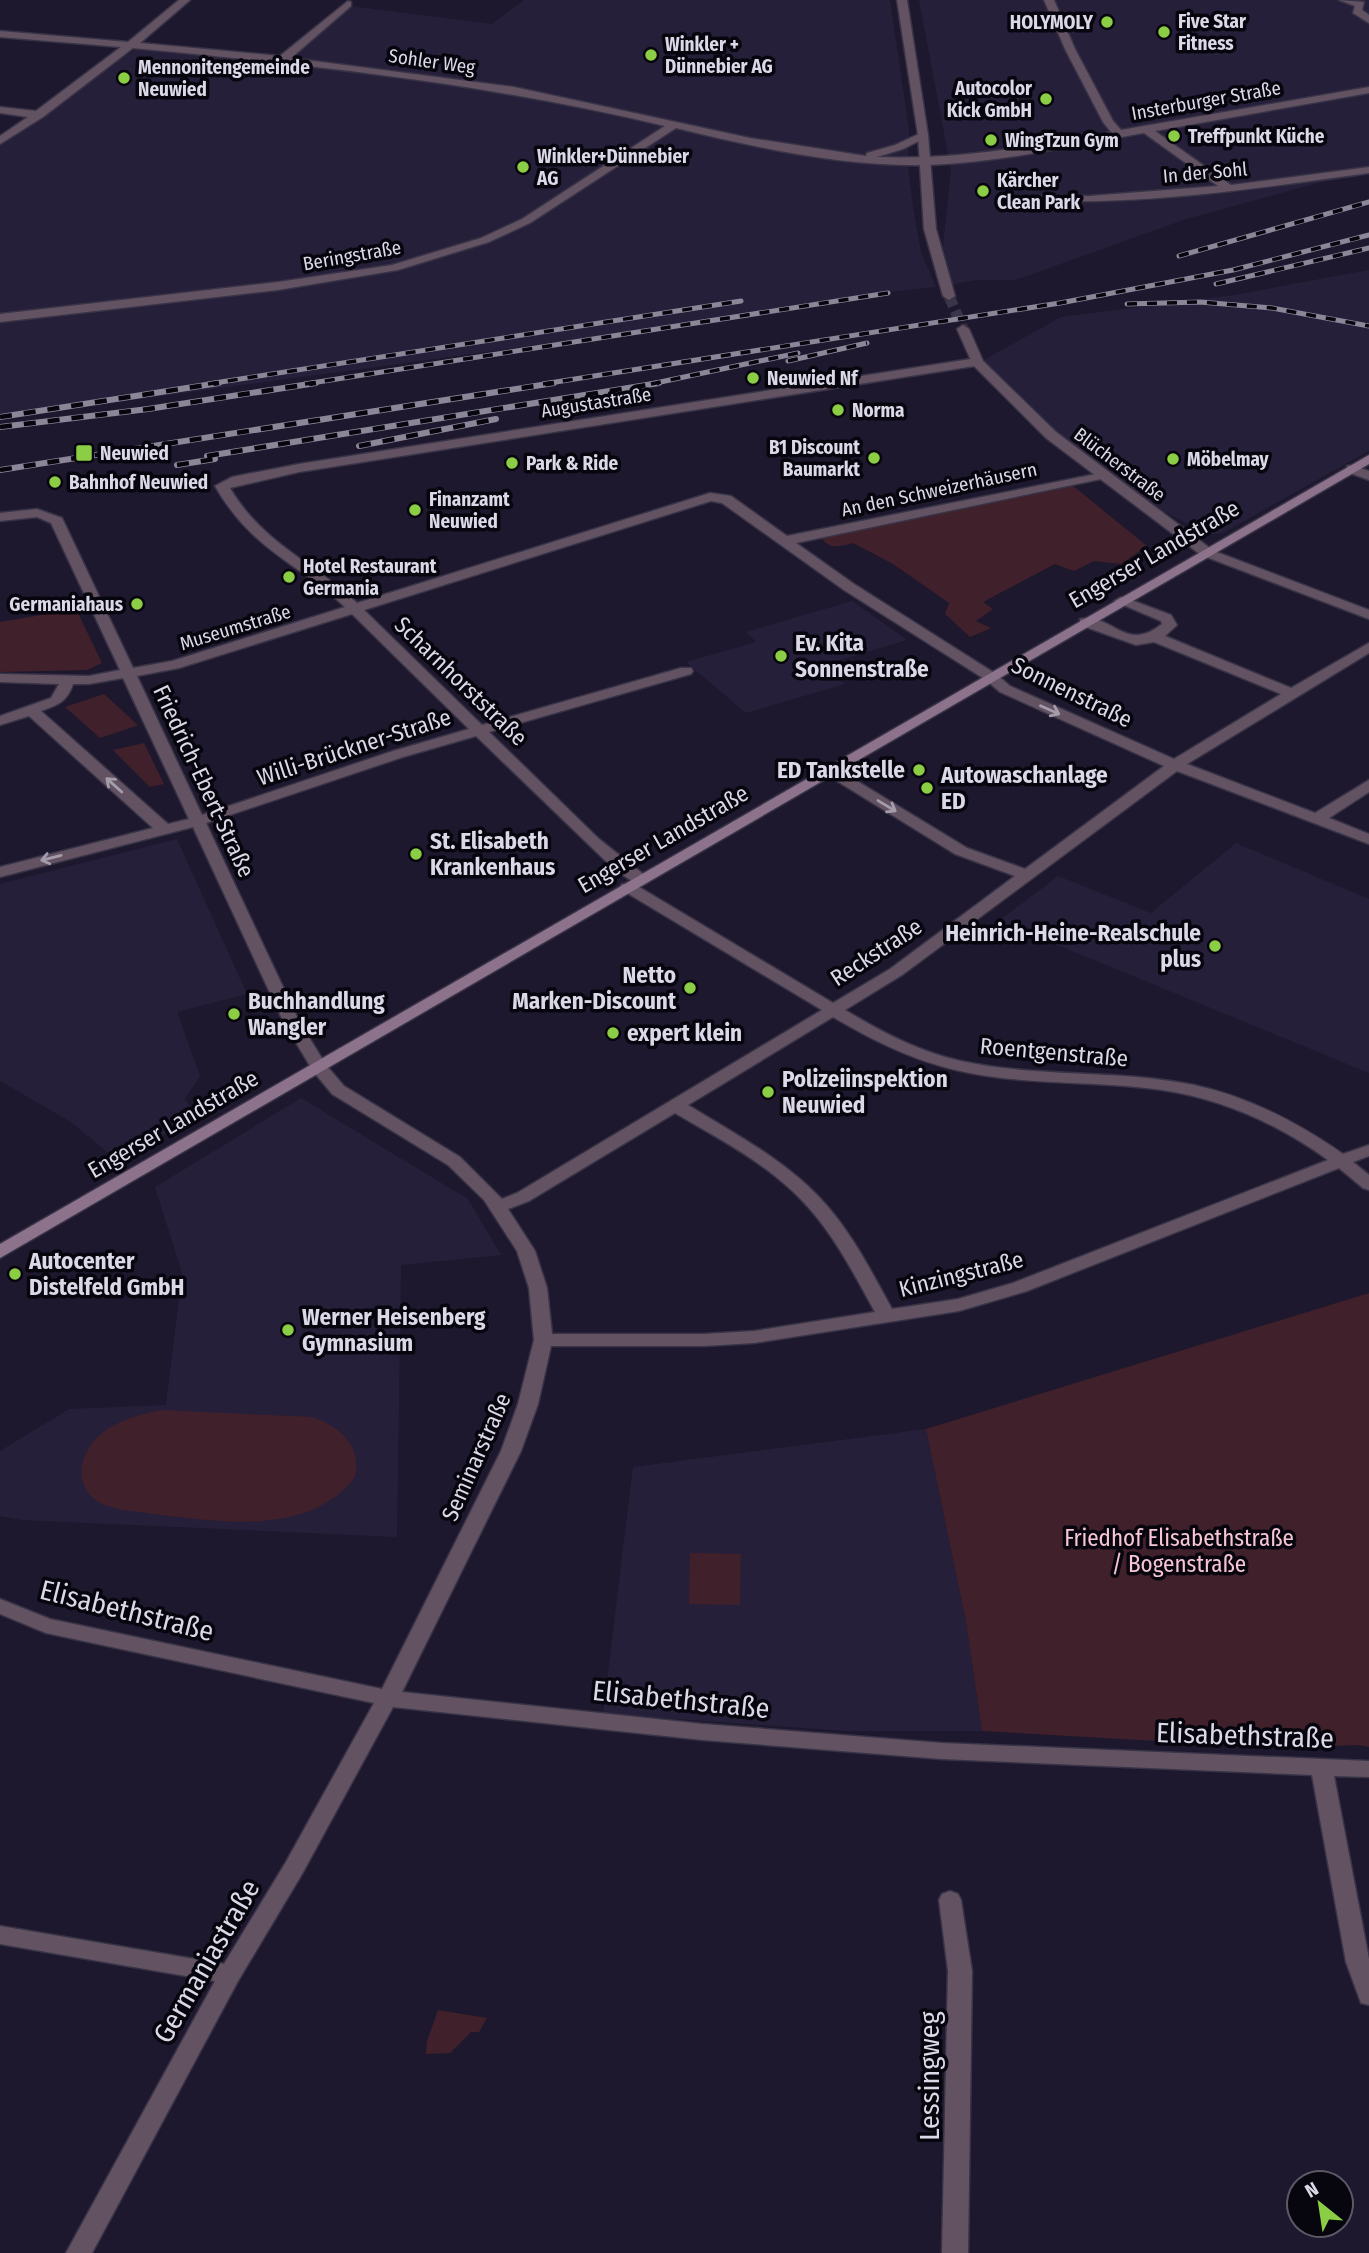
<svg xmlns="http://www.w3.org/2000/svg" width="1369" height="2253" font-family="'Fira Sans Condensed',sans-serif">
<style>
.built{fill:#261f3a}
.green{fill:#40202a}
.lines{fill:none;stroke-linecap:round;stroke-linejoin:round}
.tertiary-tunnel{stroke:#3a3549;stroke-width:11;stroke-dasharray:11 5;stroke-linecap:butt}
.minor-casing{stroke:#383347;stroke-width:3}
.tertiary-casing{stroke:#383347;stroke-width:3}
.secondary-casing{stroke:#383347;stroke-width:3}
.minor{fill:#635362;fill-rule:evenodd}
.tertiary{fill:#635362;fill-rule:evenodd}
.secondary{fill:#8c728b;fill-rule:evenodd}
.rail-far1-casing{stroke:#8b8799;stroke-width:5}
.rail-casing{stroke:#8b8799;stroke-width:6}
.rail-far1{stroke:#07050d;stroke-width:3.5;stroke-dasharray:10;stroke-linecap:butt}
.rail{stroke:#07050d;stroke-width:4.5;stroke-dasharray:12;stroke-linecap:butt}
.oneway{stroke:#a59cab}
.poi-dot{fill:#8bce46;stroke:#07050d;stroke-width:2.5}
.labels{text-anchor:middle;stroke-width:7;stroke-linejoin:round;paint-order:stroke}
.far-poi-label{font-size:19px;font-weight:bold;fill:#dbd8e7;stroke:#07050d;text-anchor:start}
.far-street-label{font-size:19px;fill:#dbd8e7;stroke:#07050d}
.street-label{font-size:23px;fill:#dbd8e7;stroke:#07050d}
.poi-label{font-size:23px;font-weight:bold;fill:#dbd8e7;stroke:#07050d;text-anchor:start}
.park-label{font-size:23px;fill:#f7c5d3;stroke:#07050d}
.near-street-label{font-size:28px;fill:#dbd8e7;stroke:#07050d}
</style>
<rect width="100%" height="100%" fill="#1d182d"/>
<path class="built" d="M524,0H890L909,129L908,167L913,207L921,252L936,287L880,293L553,343L0,418V141L142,45L287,61L350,6L492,24Z
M919,0H1369V175L1318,183L1183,220L1016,280H976L950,285L943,246L951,170Z
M1369,270V451L1223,533L1208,535L1121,488L1051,427L982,361L1061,317L1234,295Z
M852,601L907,640L823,665L845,684L746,713L686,662L756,642L746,632Z
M177,839L247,994L177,1012L200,1076L185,1099L197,1116L118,1161L71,1122L0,1081V884Z
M1236,843L1369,899V1073L999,921L1058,876L1151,913Z
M301,1098L468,1199L501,1255L401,1265L397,1537L22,1520L0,1516V1451L69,1409L166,1405L182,1273L155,1187Z
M926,1429L966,1622L982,1731H846L603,1714L633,1467Z"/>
<path class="green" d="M1072,485L1147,546L1121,564L1094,561L1074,571L1055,564L983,602L993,609L976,621L991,628L970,637L945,614L949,603L893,564L853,543C839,547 829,550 820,536Z
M76,609L102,663L87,670L0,672V622Z
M104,694L138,725H139L100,738L65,707Z
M144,743L164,784L150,787L113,750Z
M1369,1293V1747L1358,1745L1279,1748L982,1731L966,1622L926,1429Z
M161,1410L312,1417C340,1427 362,1445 355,1477C304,1545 193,1517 121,1510C111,1507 99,1504 91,1496C73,1477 83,1448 101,1434C119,1419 140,1415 161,1410Z
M690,1553L741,1554L740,1605L689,1604Z
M438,2010L487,2018L479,2032H471L450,2053L426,2054L427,2041Z"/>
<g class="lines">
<path class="tertiary-tunnel" d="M949,296L963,329"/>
<defs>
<path id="minor" d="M179,0H190L140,43L280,56L348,1L351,2V6L291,58L514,87L750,138L866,156L867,153L895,145L923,132L927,133V137L903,149L877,157C960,160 1030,146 1111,132L1103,122L1065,49L1044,0H1054L1075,49L1113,121L1121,130L1369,87V93L1155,131L1231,185L1369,167V173C1261,188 1152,204 1043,201L1039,200V196H1089L1218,186L1144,133C1073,145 1001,163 928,165C843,167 758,148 676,128L530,223L489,242L398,270L278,290L0,322V314L278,282L392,265L481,238L522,219L665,126C490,84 312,65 133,48L43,117L0,144V136L28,117L0,113V107L36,111L121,47L0,37V31L128,42Z
M1339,0L1364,2L1362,10L1369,15V23L1353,13L1355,6Z
M977,358L981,359V365L299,472L230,488C262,543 313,562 357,603L710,493L731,496L787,536L1106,472V478L1101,479L796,543L854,584L996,674L1010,686L1174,759L1281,694L1154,642L1136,645L1080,625V619C1112,612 1125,654 1162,624L1161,621L1114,601L1121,597L1126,598L1171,615L1177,625L1165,636L1291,688L1369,643V653L1187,764L1315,813L1369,780V792L1329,818L1369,834V844L1177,771L902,975L845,1010C882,1032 919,1052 961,1061C1038,1078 1117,1069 1194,1085C1249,1097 1297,1122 1343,1154L1369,1145V1156L1353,1162L1369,1175V1190L1363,1188L1339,1168L1027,1291L959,1311L754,1343L704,1346H551L538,1404L521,1451L402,1692L703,1724L942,1743L1369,1761V1777L1334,1776L1369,1959V2005L1361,2003L1346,1962L1312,1775L942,1759L703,1740L393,1707L302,1874L238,1981L92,2253H66L215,1981L0,1944V1926L224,1964L286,1862L374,1703L46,1633L0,1614V1599L50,1619L382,1689L501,1451L518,1404L534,1340L529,1288L517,1251L484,1200L448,1165L332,1094L313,1071L283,1021L193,827L0,877V867L153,828L29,716L0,725V716L51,698L59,684L0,682V674L89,676L120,670L51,523L37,517L0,521V513L37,509L62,518L133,668L172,661L345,607C295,561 252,550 215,486L232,477L299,464ZM711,501L722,503L844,590L986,680L1000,692L1164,766L1025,869L967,848L834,767H824L821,770L824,773L955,854L1015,876L890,969L833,1003L634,884H622L620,887L622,890L822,1010L517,1193L502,1199L460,1157L344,1086L326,1065L299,1021L206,823L403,757L476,736L614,869L635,883H647L649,880L647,877L599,839L489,732L691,674L693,671L691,668H681L482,725L364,610ZM352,614L469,729L393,751L202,815L137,676L179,668ZM123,678L189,819L168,824L41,711C58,705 67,702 73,684H89ZM833,1017C874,1041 914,1061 960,1071C1027,1086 1095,1080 1162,1090C1223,1099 1278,1124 1328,1160L1013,1283L958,1299L892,1309C871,1271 850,1229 819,1197C782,1158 733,1133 688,1105ZM675,1113C721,1140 772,1166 808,1207C836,1238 855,1276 875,1312L754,1331L704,1334H552L547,1288L535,1251L508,1209L529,1201Z
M1352,465L1369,471V480L1347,472V466Z
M1206,548L1369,610V619L1201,555L1199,552Z
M950,1891L958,1894L961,1900L972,1971L968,2253H942L948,1971L939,1900L942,1894Z"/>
<path id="tertiary" d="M897,0H907L928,135L936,229L955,296L949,300L943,296L924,229L918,135Z
M963,325L969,329L983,361L1056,432L1211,549V555H1201L1046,438L973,365L957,329Z"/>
<path id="secondary" d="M1369,455V464L0,1258V1244Z"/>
</defs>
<use href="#minor" class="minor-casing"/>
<use href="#tertiary" class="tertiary-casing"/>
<use href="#secondary" class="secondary-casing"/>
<use href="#minor" class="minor"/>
<use href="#tertiary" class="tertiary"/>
<use href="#secondary" class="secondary"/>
<defs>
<path id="rail-far1" d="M1179,256L1369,202
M1216,284L1369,248
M1127,304L1200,302L1272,308L1369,326
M788,361L867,343
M208,384L741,301
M305,384L888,293
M543,384L1060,303L1233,270L1369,235
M651,384L798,353"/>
<path id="rail" d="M0,417L219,383
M0,427L148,409L316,383
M359,446L496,419
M207,456L659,383
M177,465L215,459
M0,470L554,383"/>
</defs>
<use href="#rail-far1" class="rail-far1-casing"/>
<use href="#rail" class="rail-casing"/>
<use href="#rail-far1" class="rail-far1"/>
<use href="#rail" class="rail"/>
</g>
<defs><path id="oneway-shaft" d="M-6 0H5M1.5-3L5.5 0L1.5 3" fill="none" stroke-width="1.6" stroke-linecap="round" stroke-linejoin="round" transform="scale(1.75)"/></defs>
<g class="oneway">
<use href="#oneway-shaft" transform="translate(1050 710) rotate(24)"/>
<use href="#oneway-shaft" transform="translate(114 785) rotate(-138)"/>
<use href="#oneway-shaft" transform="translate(887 806) rotate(31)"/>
<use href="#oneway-shaft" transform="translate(51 858) rotate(166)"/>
</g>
<g class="poi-dot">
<circle cx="1107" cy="22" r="7"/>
<circle cx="1164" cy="32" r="7"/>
<circle cx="651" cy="55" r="7"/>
<circle cx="124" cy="78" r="7"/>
<circle cx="1046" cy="99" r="7"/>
<circle cx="1174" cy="136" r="7"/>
<circle cx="991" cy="140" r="7"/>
<circle cx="523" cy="167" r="7"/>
<circle cx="983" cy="191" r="7"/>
<circle cx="753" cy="378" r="7"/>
<circle cx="838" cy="410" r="7"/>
<rect x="75" y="444" width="18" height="18" rx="3.5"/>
<circle cx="874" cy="458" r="7"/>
<circle cx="1173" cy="459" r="7"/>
<circle cx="512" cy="463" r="7"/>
<circle cx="55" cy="482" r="7"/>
<circle cx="415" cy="510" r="7"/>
<circle cx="289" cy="577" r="7"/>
<circle cx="137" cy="604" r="7"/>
<circle cx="781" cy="656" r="7"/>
<circle cx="919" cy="770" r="7"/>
<circle cx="927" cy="788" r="7"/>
<circle cx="416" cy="854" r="7"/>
<circle cx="1215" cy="946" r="7"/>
<circle cx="690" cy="988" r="7"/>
<circle cx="234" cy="1014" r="7"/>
<circle cx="613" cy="1033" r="7"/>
<circle cx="768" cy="1092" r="7"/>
<circle cx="15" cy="1274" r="7"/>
<circle cx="288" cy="1330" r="7"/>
</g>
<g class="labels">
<g class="far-poi-label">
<text x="1178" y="28">Five Star<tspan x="1178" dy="22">Fitness</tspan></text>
<text x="1093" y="29" text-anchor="end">HOLYMOLY</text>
<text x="665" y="51">Winkler +<tspan x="665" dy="22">Dünnebier AG</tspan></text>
<text x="138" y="74">Mennonitengemeinde<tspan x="138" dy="22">Neuwied</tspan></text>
<text x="1032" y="95" text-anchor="end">Autocolor<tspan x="1032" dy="22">Kick GmbH</tspan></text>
<text x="1188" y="143">Treffpunkt Küche</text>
<text x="1005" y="147">WingTzun Gym</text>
<text x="537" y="163">Winkler+Dünnebier<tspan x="537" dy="22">AG</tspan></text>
<text x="997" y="187">Kärcher<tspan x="997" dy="22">Clean Park</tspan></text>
<text x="767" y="385">Neuwied Nf</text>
<text x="852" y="417">Norma</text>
<text x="860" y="454" text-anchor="end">B1 Discount<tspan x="860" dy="22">Baumarkt</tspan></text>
<text x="100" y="460">Neuwied</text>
<text x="1187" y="466">Möbelmay</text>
<text x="526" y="470">Park &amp; Ride</text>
<text x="69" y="489">Bahnhof Neuwied</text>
<text x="429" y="506">Finanzamt<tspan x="429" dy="22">Neuwied</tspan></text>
<text x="303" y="573">Hotel Restaurant<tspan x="303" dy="22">Germania</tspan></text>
<text x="123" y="611" text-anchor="end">Germaniahaus</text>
</g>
<g class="far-street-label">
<text transform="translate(432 61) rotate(8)" y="7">Sohler Weg</text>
<text transform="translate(1206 100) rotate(-10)" y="7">Insterburger Straße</text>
<text transform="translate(1205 172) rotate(-5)" y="7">In der Sohl</text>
<text transform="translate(352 255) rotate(-10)" y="7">Beringstraße</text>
<text transform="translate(596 402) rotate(-9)" y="7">Augustastraße</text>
<text transform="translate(1120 464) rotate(37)" y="7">Blücherstraße</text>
<text transform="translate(939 489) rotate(-12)" y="7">An den Schweizerhäusern</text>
<text transform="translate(235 627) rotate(-17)" y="7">Museumstraße</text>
</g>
<g class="street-label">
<text transform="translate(1154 554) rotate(-30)" y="8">Engerser Landstraße</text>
<text transform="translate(461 681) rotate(44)" y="8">Scharnhorststraße</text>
<text transform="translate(1072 692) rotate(26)" y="8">Sonnenstraße</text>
<text transform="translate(354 747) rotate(-18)" y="8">Willi-Brückner-Straße</text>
<text transform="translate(204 781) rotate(65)" y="8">Friedrich-Ebert-Straße</text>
<text transform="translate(663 839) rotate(-30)" y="8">Engerser Landstraße</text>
<text transform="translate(876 952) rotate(-33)" y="8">Reckstraße</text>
<text transform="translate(1054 1052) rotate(5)" y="8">Roentgenstraße</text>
<text transform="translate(173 1124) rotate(-30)" y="8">Engerser Landstraße</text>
<text transform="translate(961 1274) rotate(-14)" y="8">Kinzingstraße</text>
<text transform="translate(476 1457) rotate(-66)" y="8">Seminarstraße</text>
</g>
<g class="poi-label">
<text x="795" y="651">Ev. Kita<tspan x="795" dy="26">Sonnenstraße</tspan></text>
<text x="905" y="778" text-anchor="end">ED Tankstelle</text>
<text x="941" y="783">Autowaschanlage<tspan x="941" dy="26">ED</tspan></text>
<text x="430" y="849">St. Elisabeth<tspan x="430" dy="26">Krankenhaus</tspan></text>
<text x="1201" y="941" text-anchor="end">Heinrich-Heine-Realschule<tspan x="1201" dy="26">plus</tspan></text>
<text x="676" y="983" text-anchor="end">Netto<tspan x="676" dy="26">Marken-Discount</tspan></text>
<text x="248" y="1009">Buchhandlung<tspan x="248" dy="26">Wangler</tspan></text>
<text x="627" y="1041">expert klein</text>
<text x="782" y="1087">Polizeiinspektion<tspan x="782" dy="26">Neuwied</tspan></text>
<text x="29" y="1269">Autocenter<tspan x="29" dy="26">Distelfeld GmbH</tspan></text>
<text x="302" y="1325">Werner Heisenberg<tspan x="302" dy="26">Gymnasium</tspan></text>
</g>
<g class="park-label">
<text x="1179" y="1546">Friedhof Elisabethstraße<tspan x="1179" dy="26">/ Bogenstraße</tspan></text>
</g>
<g class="near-street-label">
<text transform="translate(127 1610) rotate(14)" y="10">Elisabethstraße</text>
<text transform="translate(681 1699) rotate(6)" y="10">Elisabethstraße</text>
<text transform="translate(1245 1735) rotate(2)" y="10">Elisabethstraße</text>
<text transform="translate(206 1961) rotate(-60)" y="10">Germaniastraße</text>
<text transform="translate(929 2076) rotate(-90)" y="10">Lessingweg</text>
</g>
</g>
<g transform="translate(1320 2204) rotate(330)"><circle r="33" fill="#07050d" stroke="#5c5964" stroke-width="2"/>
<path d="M0-5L12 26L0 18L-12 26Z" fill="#8bce46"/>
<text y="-10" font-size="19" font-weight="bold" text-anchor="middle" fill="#dbd8e7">N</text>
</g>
</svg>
